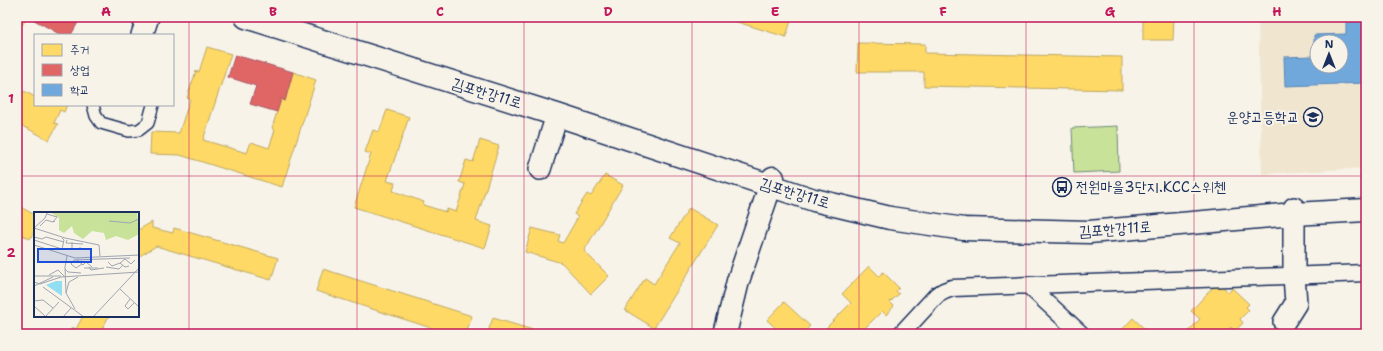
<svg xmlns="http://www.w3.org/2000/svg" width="1383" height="351" font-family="'Shantell Sans','Poor Story',sans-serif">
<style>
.built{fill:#f0e5cf;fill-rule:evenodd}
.green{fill:#c8e299;stroke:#72887c}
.homes{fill:#ffd966;stroke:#bba664}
.shops{fill:#e06666;stroke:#a55664}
.schools{fill:#6fa8dc;stroke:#5684b6;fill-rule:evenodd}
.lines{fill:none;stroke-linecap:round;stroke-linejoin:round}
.service-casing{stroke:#1b2f5e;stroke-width:14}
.pedestrian-casing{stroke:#1b2f5e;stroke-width:19}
.minor-casing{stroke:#1b2f5e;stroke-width:24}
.tertiary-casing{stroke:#1b2f5e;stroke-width:25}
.service{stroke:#f7f3e8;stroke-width:11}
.pedestrian{stroke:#f7f3e8;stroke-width:16}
.minor{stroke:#f7f3e8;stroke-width:21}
.tertiary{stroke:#f7f3e8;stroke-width:22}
.grid{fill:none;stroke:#c2185b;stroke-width:1;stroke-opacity:0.55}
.labels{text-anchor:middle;stroke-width:4;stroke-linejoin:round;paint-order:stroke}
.street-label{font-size:15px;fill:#1b2f5e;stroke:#f7f3e8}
.poi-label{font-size:15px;fill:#1b2f5e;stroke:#f7f3e8;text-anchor:end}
.inset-road{fill:none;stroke:#9fa5b1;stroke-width:1}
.view{fill:#1d4ed8;fill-opacity:0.15;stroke:#1d4ed8;stroke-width:2}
.inset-edge{fill:none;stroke:#1b2f5e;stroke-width:2}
.neatline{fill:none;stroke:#c2185b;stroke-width:1.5}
.grid-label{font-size:13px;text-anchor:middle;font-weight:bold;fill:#c2185b}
</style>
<rect width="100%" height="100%" fill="#f7f3e8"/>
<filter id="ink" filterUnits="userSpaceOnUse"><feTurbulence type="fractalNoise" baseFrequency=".025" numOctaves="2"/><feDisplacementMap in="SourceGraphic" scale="8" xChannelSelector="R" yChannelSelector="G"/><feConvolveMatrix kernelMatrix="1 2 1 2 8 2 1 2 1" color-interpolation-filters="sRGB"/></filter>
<g filter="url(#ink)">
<path class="built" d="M1258,17H1366V168L1262,174ZM1317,42H1341V66H1317Z"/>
<path class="green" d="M1118,126L1119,171L1074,173L1072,128Z"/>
<path class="homes" d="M17,17H27L17,34Z
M721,17H792L786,37Z
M1143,17H1174L1173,40H1143Z
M858,43L925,44V53L1122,57V90L924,86V72H857Z
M207,47L231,54L203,140L247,153L251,142L269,148L275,130L272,128L281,99L285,101L293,72L316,80L282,187L180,155L150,154L151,132L179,133L190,99L187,98L196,71L199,72Z
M24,91L35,97V105H67L64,112L60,110L54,123L58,124L49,140L17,123V97L20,99Z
M387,110L409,117L387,181L395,183L393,191L424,202L423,205L446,212L447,209L456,212L465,184L459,182L466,160L473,162L480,140L499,146L476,221L492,226L485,248L354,207L371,154L365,152L373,130L379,132Z
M605,175L623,185L584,251L609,276L591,294L562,263L525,252L532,228L560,235L558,241L563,243L578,217L574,214L587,194L591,196Z
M17,205L35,215V230L30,239L17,232Z
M689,208L718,225L654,328L625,310L645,278L654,284L680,243L670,238Z
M152,222V228L173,233L174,228L278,258L271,280L156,246L138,257V230Z
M869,266L879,276L883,272L899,288L896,291L899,294L890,302L894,306L886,315L882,311L859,334H820L851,303L842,294Z
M323,269L472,316L466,334H450L316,291Z
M1218,282L1228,292L1232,288L1249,304L1246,307L1249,310L1240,319L1243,323L1235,331L1231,327L1225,334H1186L1200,319L1191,311Z
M784,302L810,326L805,331L808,334H782L767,320Z
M83,316H109L99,334H69L72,327L76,329Z
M493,318L543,333L544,334H487Z
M1133,318L1150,334H1118Z"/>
<path class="shops" d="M29,17H81L71,35H61Z
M235,55L293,72L285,101L281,99L277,112L250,104L256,86L228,77Z"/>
<path class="schools" d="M1346,17H1366V83L1285,86L1284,57L1314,56V35L1346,34ZM1317,42H1341V66H1317Z"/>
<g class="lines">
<defs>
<path id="service" d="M93,105L96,116L101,123L129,131L139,130L148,123L153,105"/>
<path id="pedestrian" d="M1029,286L1081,334
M901,334L937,295L944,291L952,288L1366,273"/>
<path id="minor" d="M142,35L148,17
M540,169L557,115
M1284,322L1296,303L1294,276V208"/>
<path id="tertiary" d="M246,17L557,115L814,200L890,218L964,229L1089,232L1294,214L1366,210
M725,334L738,281L773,178"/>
</defs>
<use href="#service" class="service-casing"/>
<use href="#pedestrian" class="pedestrian-casing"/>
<use href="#minor" class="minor-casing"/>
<use href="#tertiary" class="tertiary-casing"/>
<use href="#service" class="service"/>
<use href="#pedestrian" class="pedestrian"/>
<use href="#minor" class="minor"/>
<use href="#tertiary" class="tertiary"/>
</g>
</g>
<path class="grid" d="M189,17V334M357,17V334M524,17V334M692,17V334M859,17V334M1026,17V334M1194,17V334M17,176H1366"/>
<defs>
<symbol id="school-ring" viewBox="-11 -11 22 22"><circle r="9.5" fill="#f7f3e8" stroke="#1b2f5e" stroke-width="1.5"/><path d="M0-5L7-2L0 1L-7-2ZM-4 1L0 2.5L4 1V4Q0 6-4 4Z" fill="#1b2f5e"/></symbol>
<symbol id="bus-ring" viewBox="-11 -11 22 22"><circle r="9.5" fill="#f7f3e8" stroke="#1b2f5e" stroke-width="1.5"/><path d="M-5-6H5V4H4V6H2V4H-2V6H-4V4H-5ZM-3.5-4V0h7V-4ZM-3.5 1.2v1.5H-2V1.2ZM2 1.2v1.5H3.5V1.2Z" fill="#1b2f5e"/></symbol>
</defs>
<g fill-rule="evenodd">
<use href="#school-ring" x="1302" y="106" width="22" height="22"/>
<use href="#bus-ring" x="1051" y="176" width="22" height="22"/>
</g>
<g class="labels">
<g class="street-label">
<text transform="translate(487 93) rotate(17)" y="5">김포한강11로</text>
<text transform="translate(795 193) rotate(17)" y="5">김포한강11로</text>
<text transform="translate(1115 229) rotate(-4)" y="5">김포한강11로</text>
</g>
<g class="poi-label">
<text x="1299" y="122">운양고등학교</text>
<text x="1076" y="192" text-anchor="start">전원마을3단지.KCC스위첸</text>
</g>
</g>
<g transform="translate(34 212)">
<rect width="105" height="105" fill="#f7f3e8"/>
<path d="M16,0H103L105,22L94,28L82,24L72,28L70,21L58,19L49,27L40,21L38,14L30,21L25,18V6Z" fill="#c8e299"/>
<path d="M22,69H28V84L12,73Z" fill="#91ddf1"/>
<path class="inset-road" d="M13,2L23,5L19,10L21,9M75,9L96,11L105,7M6,14L12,8L19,10M0,16L31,26L65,33L66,44M0,16L11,6L13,1M0,25L8,27L12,25L30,30M0,28L28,37L30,28L28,26M33,28L32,31L49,32M38,30V37H46V35M0,33L41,46L105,43M33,44L31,55L32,81L41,97M43,48L49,53L52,50L58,55M74,50L78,54L86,51M48,52L42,56L37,52L40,48L96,46M95,54L91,55L86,51L91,47L97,52L101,48M55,55L57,58L70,56M72,55L85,57L89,53M50,56H64M31,57L34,60L47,61M15,63L24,58L31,65M0,64H27M0,70L6,72L27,65L105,60M0,74L19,65M9,75L50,105M86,77L105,95M32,81L35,70L44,65M96,87L91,94L94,97L100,91M0,89L9,88L19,96M0,94L11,104M11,105L25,90M29,105L37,96M59,105L105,56"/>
<path class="view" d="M4,37H57V50H4Z"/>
<rect width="105" height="105" class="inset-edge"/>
</g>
<rect width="1383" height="351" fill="none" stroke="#f7f3e8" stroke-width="44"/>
<rect x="34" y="34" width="140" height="72" fill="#f7f3e8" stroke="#9fa5b1"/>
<rect x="42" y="44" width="20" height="12" fill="#ffd966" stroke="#9fa5b1"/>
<text x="70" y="54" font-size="12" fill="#1b2f5e">주거</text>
<rect x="42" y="64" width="20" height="12" fill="#e06666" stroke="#9fa5b1"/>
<text x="70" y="74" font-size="12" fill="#1b2f5e">상업</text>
<rect x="42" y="84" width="20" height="12" fill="#6fa8dc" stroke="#9fa5b1"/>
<text x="70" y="94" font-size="12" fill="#1b2f5e">학교</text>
<g transform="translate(1329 54)"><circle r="19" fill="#f7f3e8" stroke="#9fa5b1"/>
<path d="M0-3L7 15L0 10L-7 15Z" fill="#1b2f5e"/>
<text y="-6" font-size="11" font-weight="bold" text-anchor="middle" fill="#1b2f5e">N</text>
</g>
<rect x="22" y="22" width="1339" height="307" class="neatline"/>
<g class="grid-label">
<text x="106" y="16">A</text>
<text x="273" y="16">B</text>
<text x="440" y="16">C</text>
<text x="608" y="16">D</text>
<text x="775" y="16">E</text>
<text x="943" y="16">F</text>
<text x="1110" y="16">G</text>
<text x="1277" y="16">H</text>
<text x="11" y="103">1</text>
<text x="11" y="257">2</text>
</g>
</svg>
